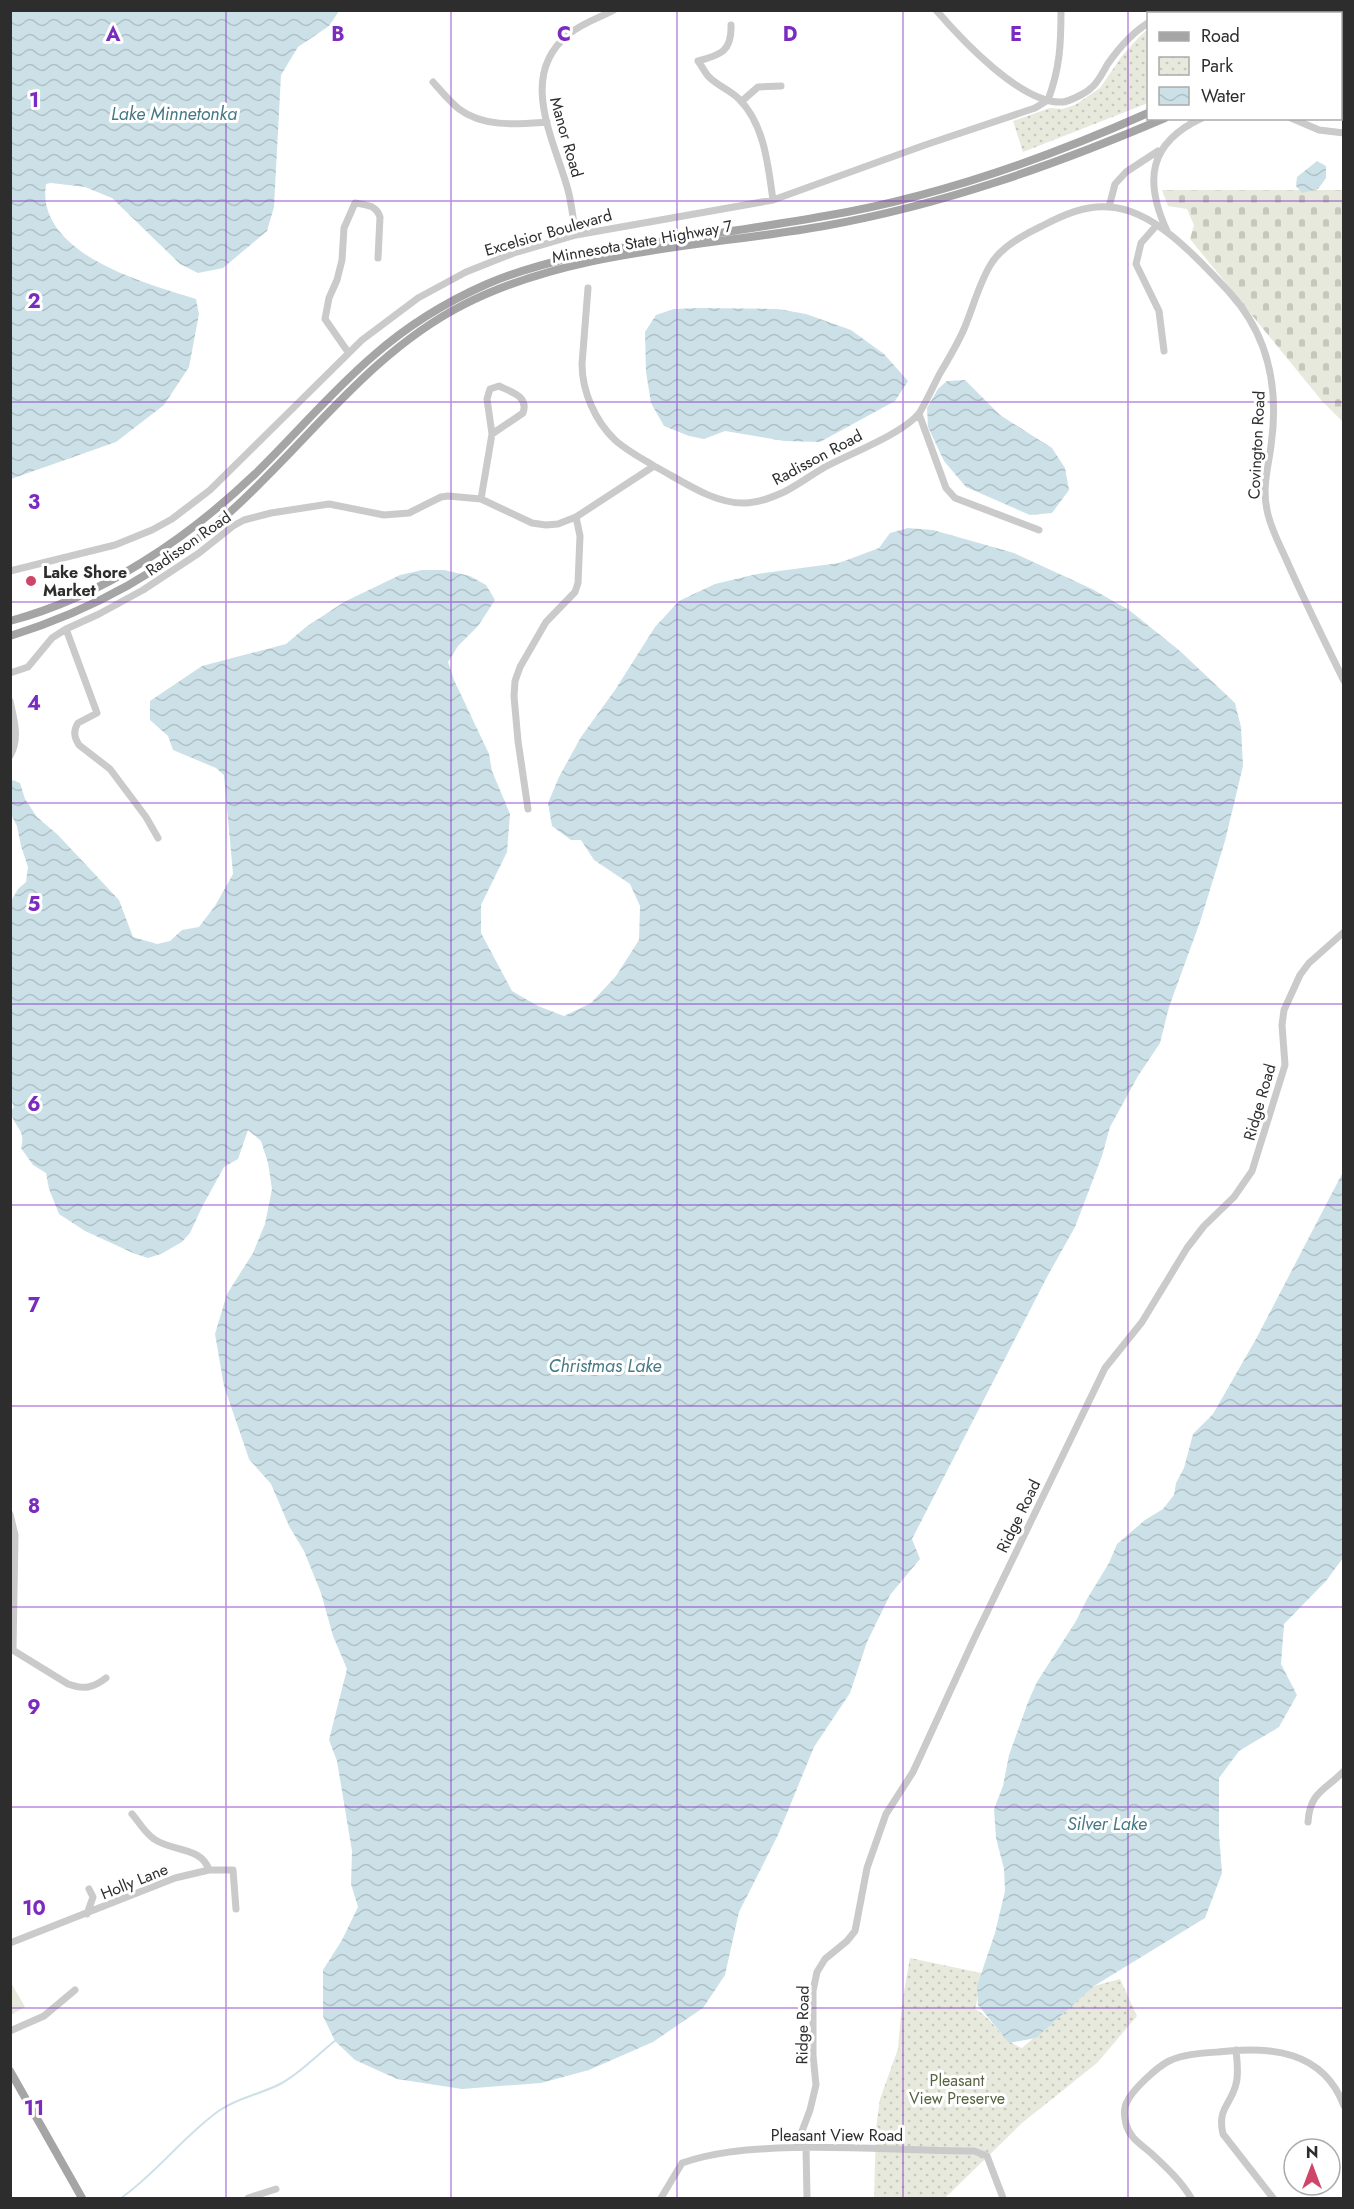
<svg xmlns="http://www.w3.org/2000/svg" width="1354" height="2209" font-family="Jost,sans-serif">
<style>
.cemetery{fill:url(#cemetery-stones)}
.park{fill:url(#park-dots)}
.garden{fill:#e6e9dc}
.water{fill:url(#water-waves)}
.lines{fill:none;stroke-linecap:round;stroke-linejoin:round}
.stream{stroke:#cbe1e7;stroke-width:2}
.minor{stroke:#cacaca;stroke-width:7}
.major{stroke:#a5a5a5;stroke-width:8}
.grid{fill:none;stroke:#7b2cbf;stroke-width:1.5;stroke-opacity:0.55}
.poi-dot{fill:#cf456a;stroke:#fff;stroke-width:2}
.labels{text-anchor:middle;stroke-width:6;stroke-linejoin:round;paint-order:stroke}
.street-label{font-size:16px;fill:#2d2d2d;stroke:#fff}
.poi-label{font-size:16px;font-weight:bold;fill:#2d2d2d;stroke:#fff;text-anchor:start}
.park-label{font-size:16px;fill:#576340;stroke:#fff}
.water-label{font-size:18px;font-style:italic;fill:#467985;stroke:#fff}
.grid-label{font-size:20px;text-anchor:middle;font-weight:bold;fill:#7b2cbf;stroke:#fff;stroke-width:6;stroke-linejoin:round;paint-order:stroke}
</style>
<defs>
<pattern id="cemetery-stones" width="16" height="16" patternUnits="userSpaceOnUse" patternTransform="scale(1.5)"><rect width="16" height="16" fill="#e6e9dc"/><path d="M2 7V4a2 2 0 0 1 4 0v3zM10 15v-3a2 2 0 0 1 4 0v3z" fill="#c6c8bd"/></pattern>
<pattern id="park-dots" width="8" height="8" patternUnits="userSpaceOnUse" patternTransform="scale(1.5)"><rect width="8" height="8" fill="#e6e9dc"/><path d="M2 2h.1M6 6h.1" fill="none" stroke="#c6c8bd" stroke-width="1.8" stroke-linecap="round"/></pattern>
<pattern id="water-waves" width="16" height="10" patternUnits="userSpaceOnUse" patternTransform="scale(1.5)"><rect width="16" height="10" fill="#cbe1e7"/><path d="M0 5q4-4 8 0t8 0" fill="none" stroke="#afc1c6"/></pattern>
</defs>
<rect width="100%" height="100%" fill="#fff"/>
<path class="cemetery" d="M1162,190H1343V422L1322,401L1190,239L1194,225L1187,209L1168,206Z"/>
<path class="park" d="M1183,11V10L1343,11L1336,14L1173,13Z
M1148,29V103L1023,152L1013,121L1050,108L1062,109L1075,105L1100,88L1122,56L1139,37Z
M910,1958L981,1973C977,1985 979,1997 975,2009C995,2020 1000,2040 1022,2048L1094,1986L1120,1979L1137,2016L1097,2063L1022,2123L945,2198H874L876,2128L880,2099L898,2049L902,2003Z"/>
<path class="garden" d="M10,1981L25,2007L11,2015H10Z"/>
<path class="water" d="M10,11H339L329,26L298,47L281,75L274,207L267,231L223,268L198,273L180,264L112,198L85,187L51,183L46,184C35,254 145,283 196,299L199,314L189,367L164,405L116,442L11,479Z
M1317,161L1326,166V178L1318,189L1302,193L1296,186L1297,177Z
M700,308L778,309L806,314L851,330L884,354L908,381L895,401L820,442L784,441L725,431L704,439L689,436L664,426L651,403L646,372L645,332L656,315L674,309Z
M965,380L1000,415L1052,448L1065,468L1069,490L1052,513L1030,515L966,487L944,461L928,427L927,408L938,389L947,381Z
M908,528L933,530L1014,553L1092,589L1129,610L1180,651L1235,703L1241,727L1243,766L1225,841L1200,922L1169,1007L1160,1043L1138,1076L1110,1127L1102,1156L1075,1227L1047,1277L912,1539L920,1559L890,1595L867,1642L850,1693L814,1747L778,1835L739,1912L725,1975L703,2008L653,2042L589,2070L541,2083L462,2089L397,2079L355,2060L335,2041L323,2016V1970L342,1940L358,1907L351,1884L352,1851L337,1761L329,1740L347,1669L333,1636L321,1593L304,1551L289,1526L271,1484L249,1459L224,1386L215,1334L227,1294L253,1253L265,1224L272,1189L268,1163L261,1141L248,1130L238,1159L224,1167L202,1207L190,1233L182,1242L161,1254L148,1258L133,1253L85,1231L59,1214L49,1189L46,1173L33,1165L21,1148C27,1129 12,1126 11,1111L14,1107L10,1097L11,901L18,889L26,882L28,867L21,846L17,826L11,814V782L13,780L20,783L25,799L37,817L58,835L119,900L133,937L157,944L170,941L182,930L199,927L215,906L233,874L224,775L216,768L173,750L168,736L150,720V701L202,666L286,644L306,627L344,602L400,575L422,570H444L470,576L486,585L495,600L478,626L458,646L448,662L454,680L489,754L492,771L510,814L507,852L481,905V933L512,991L538,1006L564,1016L591,1003L616,976L639,940L640,906L630,884L594,860L581,840H571L552,826L548,803L559,777L581,737L615,690L655,627L679,601L715,584L757,574L839,563L879,548L890,533Z
M1343,1172V1558L1326,1581L1284,1624L1281,1664L1297,1695L1279,1727L1239,1751L1219,1778V1835L1222,1873L1205,1918L1094,1986L1036,2038L1009,2043L978,2005L977,1986L995,1933L1005,1891L1004,1869L996,1838L994,1809L1003,1786L1009,1755L1028,1702L1037,1682L1076,1621L1087,1599L1109,1563L1117,1544L1145,1520L1163,1509L1174,1495L1176,1483L1184,1468L1193,1434L1213,1414L1256,1339Z"/>
<g class="lines">
<path class="stream" d="M121,2198C157,2173 183,2136 220,2110C239,2097 262,2094 282,2083C302,2072 318,2054 336,2040"/>
<path class="minor" d="M936,10C961,39 1022,105 1063,102C1070,101 1086,93 1091,88C1098,83 1103,72 1107,65C1118,49 1132,33 1148,23
M1164,14L1172,10
M731,25C732,51 721,55 698,61C702,66 705,73 709,77C718,86 730,90 739,99C765,125 768,166 773,200
M433,82C441,91 450,102 459,109C484,128 519,124 547,122
M742,101L758,87L781,86
M1291,118L1319,130L1344,133
M1109,207L1115,184L1126,172L1158,151
M1156,226L1141,243L1136,264L1159,311L1164,351
M1167,231C1144,181 1148,143 1202,118
M576,235C573,220 572,205 568,190C554,139 517,75 569,34C582,23 599,18 614,10
M588,288L582,364C582,391 595,421 615,440C626,450 641,458 654,466
M348,352L325,319L329,298L337,280L342,260L344,228L355,203C367,205 376,205 380,217L378,258
M499,386C511,392 529,396 523,413L492,434L487,399L490,389Z
M919,414L946,488L955,498L1039,530
M481,499L492,434
M10,571L115,545L152,530L172,519L210,490L362,340L418,298L466,272L514,253L576,235L773,200L925,145L1035,108L1048,100C1060,68 1061,44 1061,10
M66,629L97,713L78,723C73,731 74,737 79,745L110,769L146,817L158,838
M10,673L28,667L52,638L66,629L99,614L143,590L199,553L233,526L244,520L271,513L329,504L384,515L409,513L441,497L448,496L481,499L532,523L546,525L558,524L576,517L654,466C681,480 713,504 745,503C758,503 773,497 784,492C798,485 811,475 825,467C849,454 905,433 920,412C927,400 933,387 939,375C948,360 957,345 964,329C973,308 979,283 991,264C1001,247 1025,234 1042,226C1063,215 1085,205 1109,207C1155,209 1201,262 1230,293C1269,336 1279,390 1271,446C1268,468 1262,488 1267,510C1270,527 1279,543 1286,559C1304,600 1324,640 1344,681
M10,701C14,719 20,739 10,756
M528,809L518,741L514,696L515,681L520,667L546,622L575,592L578,583L580,536L576,517
M10,1514L15,1535L13,1650
M11,1649L68,1684C84,1690 93,1688 106,1678
M132,1814C139,1822 145,1833 154,1839C172,1852 201,1846 209,1870
M1308,1822C1310,1791 1326,1790 1344,1771
M87,1914L93,1897L89,1889
M10,1943L175,1878L209,1870H233L236,1909
M10,2031L44,2016L75,1990
M1236,2050C1237,2061 1239,2073 1236,2084C1231,2105 1217,2108 1223,2134L1273,2198
M796,2147L810,2110L816,2085L813,2055V1991L817,1972L825,1959L847,1941L855,1931L867,1868L886,1814L913,1772L974,1639L1105,1368L1142,1322L1187,1248L1204,1226L1234,1197L1252,1171L1285,1065L1282,1025L1284,1010L1300,975L1309,963L1344,932
M806,2147L807,2198
M248,2198L276,2189
M661,2198L682,2163C714,2152 743,2150 777,2148C843,2145 908,2151 974,2151L987,2156L1003,2198
M1191,2198C1182,2182 1166,2167 1152,2154C1141,2144 1130,2139 1126,2124C1124,2116 1123,2109 1127,2102C1132,2090 1157,2067 1169,2061C1184,2054 1203,2053 1218,2052C1270,2046 1323,2050 1344,2106"/>
<path class="major" d="M1340,22L1344,21
M1340,39L1344,37
M1340,48H1344
M10,621C103,596 187,539 255,474C295,435 331,392 373,356C407,326 446,302 487,284C546,259 610,249 673,240C724,232 775,225 825,216C937,197 1045,159 1148,113
M10,636C93,610 166,570 230,512C307,443 369,353 463,305C572,249 705,247 824,226C942,205 1055,165 1165,118
M10,2071L82,2198"/>
</g>
<path class="grid" d="M226,10V2198M451,10V2198M677,10V2198M903,10V2198M1128,10V2198M10,201H1344M10,402H1344M10,602H1344M10,803H1344M10,1004H1344M10,1205H1344M10,1406H1344M10,1607H1344M10,1807H1344M10,2008H1344"/>
<circle class="poi-dot" cx="31" cy="581" r="6"/>
<g class="labels">
<g class="street-label">
<text transform="translate(567 137) rotate(74)" y="6">Manor Road</text>
<text transform="translate(548 232) rotate(-16)" y="6">Excelsior Boulevard</text>
<text transform="translate(642 241) rotate(-10)" y="6">Minnesota State Highway 7</text>
<text transform="translate(1256 445) rotate(-87)" y="6">Covington Road</text>
<text transform="translate(817 457) rotate(-28)" y="6">Radisson Road</text>
<text transform="translate(188 543) rotate(-35)" y="6">Radisson Road</text>
<text transform="translate(1259 1102) rotate(-74)" y="6">Ridge Road</text>
<text transform="translate(1018 1516) rotate(-64)" y="6">Ridge Road</text>
<text transform="translate(134 1881) rotate(-22)" y="6">Holly Lane</text>
<text transform="translate(802 2025) rotate(-89)" y="6">Ridge Road</text>
<text x="837" y="2141">Pleasant View Road</text>
</g>
<g class="poi-label">
<text x="43" y="578">Lake Shore<tspan x="43" dy="18">Market</tspan></text>
</g>
<g class="park-label">
<text x="957" y="2086">Pleasant<tspan x="957" dy="18">View Preserve</tspan></text>
</g>
<g class="water-label">
<text x="174" y="120">Lake Minnetonka</text>
<text x="605" y="1372">Christmas Lake</text>
<text x="1107" y="1830">Silver Lake</text>
</g>
</g>
<g class="grid-label">
<text x="113" y="41">A</text>
<text x="338" y="41">B</text>
<text x="564" y="41">C</text>
<text x="790" y="41">D</text>
<text x="1016" y="41">E</text>
<text x="34" y="107">1</text>
<text x="34" y="308">2</text>
<text x="34" y="509">3</text>
<text x="34" y="710">4</text>
<text x="34" y="911">5</text>
<text x="34" y="1111">6</text>
<text x="34" y="1312">7</text>
<text x="34" y="1513">8</text>
<text x="34" y="1714">9</text>
<text x="34" y="1915">10</text>
<text x="34" y="2115">11</text>
</g>
<rect width="1354" height="2209" fill="none" stroke="#2d2d2d" stroke-width="24"/>
<rect x="1147" y="12" width="195" height="108" fill="#ffffff" stroke="#ababab" stroke-width="1.5"/>
<rect x="1159" y="32" width="30" height="9" fill="#a5a5a5" stroke="#ababab" stroke-width="1.5"/>
<text x="1201" y="42" font-size="18" fill="#2d2d2d">Road</text>
<rect x="1159" y="57" width="30" height="18" fill="url(#park-dots)" stroke="#ababab" stroke-width="1.5"/>
<text x="1201" y="72" font-size="18" fill="#2d2d2d">Park</text>
<rect x="1159" y="87" width="30" height="18" fill="url(#water-waves)" stroke="#ababab" stroke-width="1.5"/>
<text x="1201" y="102" font-size="18" fill="#2d2d2d">Water</text>
<g transform="translate(1312 2167)"><circle r="28" fill="#ffffff" stroke="#ababab" stroke-width="1.5"/>
<path d="M0-4.5L10 22L0 15L-10 22Z" fill="#cf456a"/>
<text y="-9" font-size="16" font-weight="bold" text-anchor="middle" fill="#2d2d2d">N</text>
</g>
</svg>
